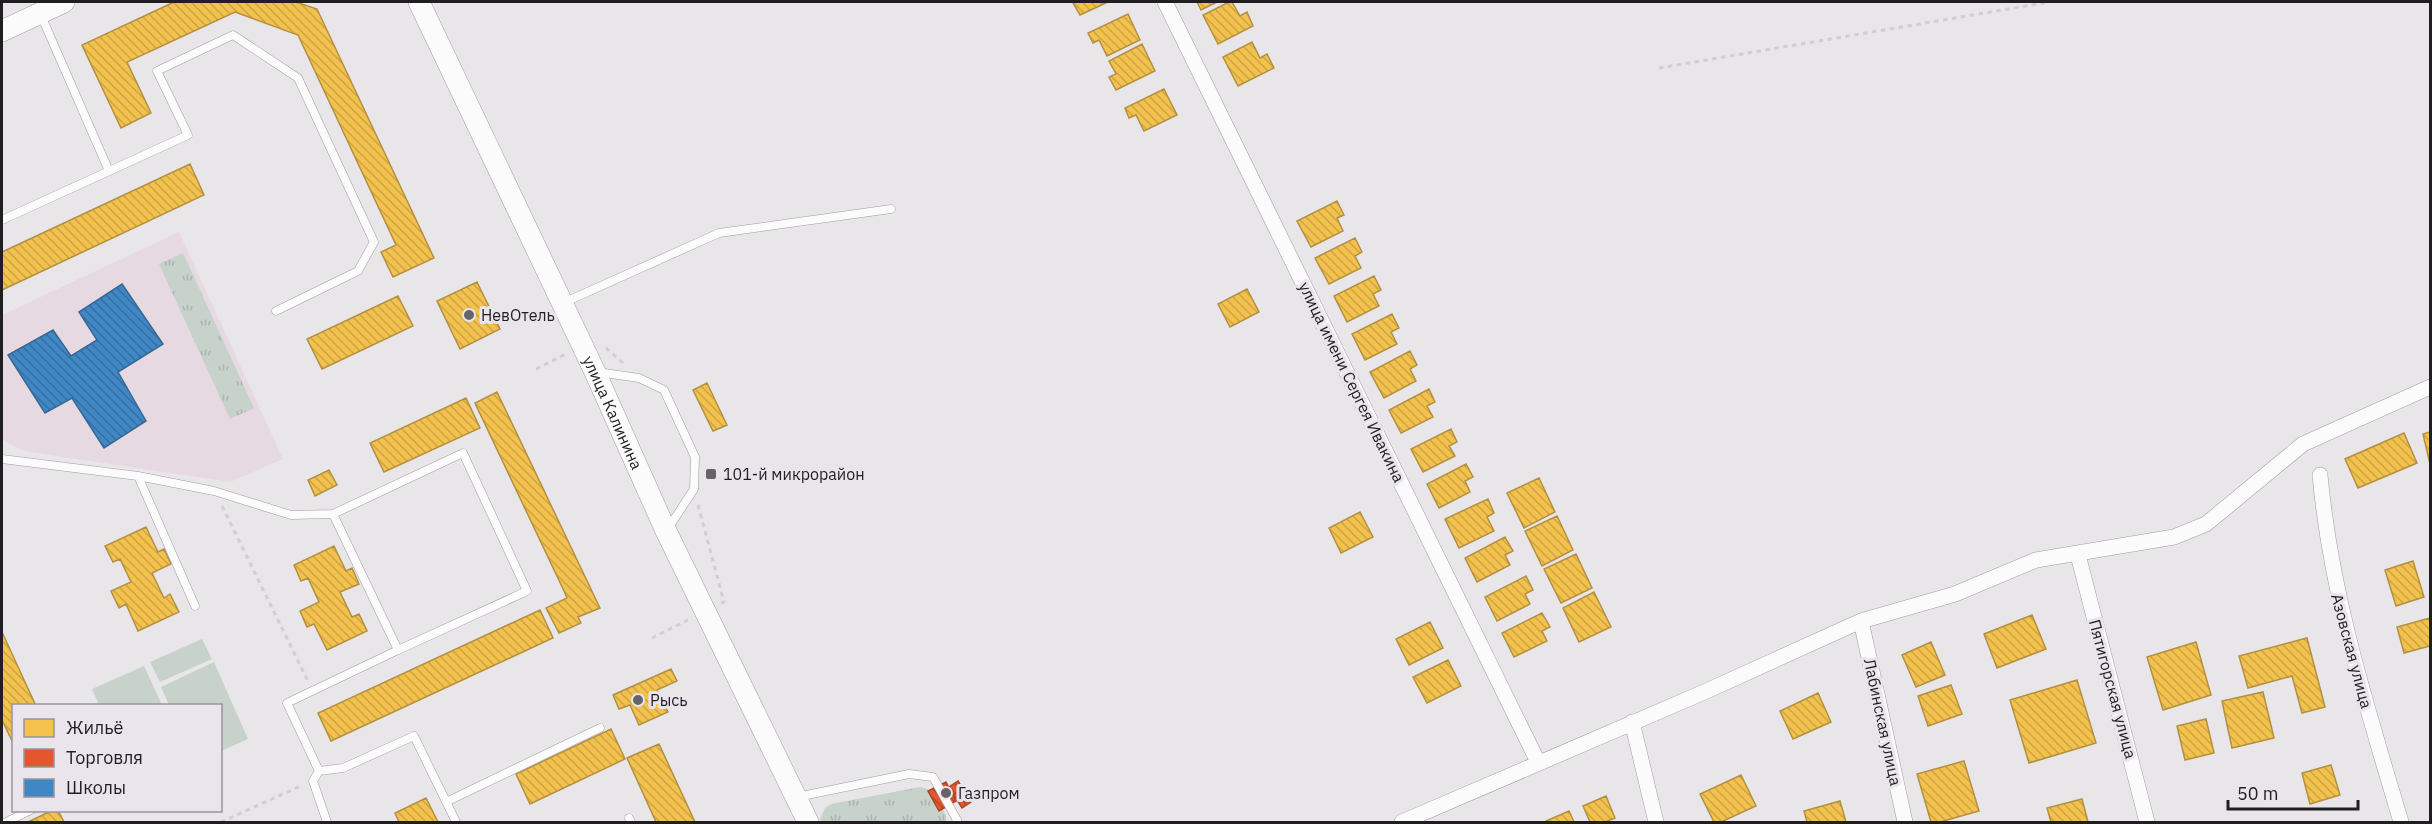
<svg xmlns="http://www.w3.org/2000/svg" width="2432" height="824" font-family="'IBM Plex Sans',sans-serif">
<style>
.education{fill:#e6d9e2}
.grass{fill:url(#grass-tufts)}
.pitch{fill:#c7d2ca}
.homes{fill:url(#homes-back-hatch);stroke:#b39040;stroke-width:1.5}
.shops{fill:url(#shops-back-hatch);stroke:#a9462a;stroke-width:1.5}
.schools{fill:url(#schools-back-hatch);stroke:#366894;stroke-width:1.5}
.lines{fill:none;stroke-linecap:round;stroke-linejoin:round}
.lane-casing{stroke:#9f9da0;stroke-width:9}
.street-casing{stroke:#9f9da0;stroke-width:16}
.secondary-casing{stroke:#9f9da0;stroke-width:22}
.path{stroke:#d0cfd0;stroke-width:3;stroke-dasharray:4.5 4.5;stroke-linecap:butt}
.lane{stroke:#fcfbfc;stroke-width:8}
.street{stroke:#fcfbfc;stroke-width:15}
.secondary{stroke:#fcfbfc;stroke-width:21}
.poi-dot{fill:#666467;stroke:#eae4ec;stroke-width:2}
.labels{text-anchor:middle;stroke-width:6;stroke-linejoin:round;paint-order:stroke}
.poi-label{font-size:16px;fill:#201e21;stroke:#eae4ec;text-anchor:start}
.street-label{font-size:16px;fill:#201e21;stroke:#eae4ec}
</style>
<defs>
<pattern id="grass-tufts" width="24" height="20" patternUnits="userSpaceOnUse" patternTransform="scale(1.5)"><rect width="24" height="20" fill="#c7d2ca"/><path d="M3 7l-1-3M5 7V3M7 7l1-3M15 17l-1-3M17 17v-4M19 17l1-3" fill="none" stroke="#abb4ad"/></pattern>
<pattern id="homes-back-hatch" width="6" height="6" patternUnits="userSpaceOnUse" patternTransform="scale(1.5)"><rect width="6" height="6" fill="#f2c14e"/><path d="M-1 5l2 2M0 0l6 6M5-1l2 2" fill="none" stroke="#cfa544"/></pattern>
<pattern id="shops-back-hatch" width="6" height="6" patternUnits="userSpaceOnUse" patternTransform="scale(1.5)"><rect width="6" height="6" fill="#e4572e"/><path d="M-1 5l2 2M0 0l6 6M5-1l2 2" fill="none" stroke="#b84727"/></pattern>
<pattern id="schools-back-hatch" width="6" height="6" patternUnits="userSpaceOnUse" patternTransform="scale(1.5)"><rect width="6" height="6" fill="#3f88c5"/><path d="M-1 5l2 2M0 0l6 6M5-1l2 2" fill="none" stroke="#346fa0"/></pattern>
</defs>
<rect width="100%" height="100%" fill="#e9e6ea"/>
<path class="education" d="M179,232L283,459L230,482L23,451L2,439V315Z"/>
<path class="grass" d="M183,253L254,408L230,419L159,264Z
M920,787L931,790L946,815V822H822L820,819L825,808L831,804Z"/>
<path class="pitch" d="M202,639L212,659L160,682L150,662Z
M214,662L248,739L221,751L220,706L169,705L161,687Z
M144,666L162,705H99L92,689Z"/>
<path class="homes" d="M174,2H296L317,9L434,258L393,277L381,252L396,245L298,35L235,12L127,62L151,113L121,128L82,45Z
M1076,2H1108L1080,15L1073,3Z
M1197,2H1217L1201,10Z
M1229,2H1232L1240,16L1247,12L1253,26L1218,44L1203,15Z
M1128,14L1140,40L1107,56L1099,40L1093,43L1088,33Z
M1252,42L1260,58L1267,54L1274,68L1238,86L1223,57Z
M1142,44L1155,71L1116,90L1109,77L1116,74L1109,61Z
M1164,89L1177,115L1144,131L1136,115L1129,118L1125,108Z
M190,164L204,195L2,290V252Z
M1337,201L1344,215L1337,218L1343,231L1311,247L1297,221Z
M1355,238L1362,252L1355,256L1361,268L1329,284L1315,258Z
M1374,276L1381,290L1373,294L1379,306L1347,322L1334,296Z
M477,282L500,329L460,349L437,301Z
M1247,289L1259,312L1230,327L1218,304Z
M398,296L413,326L322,369L307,339Z
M1392,314L1399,328L1391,332L1397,344L1365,360L1352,334Z
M1410,351L1417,365L1410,369L1416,381L1384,398L1370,372Z
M707,383L727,425L713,431L693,390Z
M1429,389L1435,402L1427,406L1433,417L1401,433L1389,410Z
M497,392L600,608L578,617L581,623L559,633L546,608L567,598L564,591L475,403Z
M466,398L480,428L384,472L370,443Z
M1451,429L1457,442L1449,446L1455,456L1423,472L1411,449Z
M2430,432V464L2423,434Z
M2404,433L2417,463L2358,488L2345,459Z
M1466,464L1473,477L1465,481L1470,492L1439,508L1427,484Z
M329,470L337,485L315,496L308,480Z
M1539,478L1555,512L1524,528L1507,493Z
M1488,499L1494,513L1487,517L1494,531L1459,548L1445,519Z
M1360,512L1373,537L1341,553L1329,528Z
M1557,516L1573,550L1542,566L1525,531Z
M146,527L158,552L164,549L171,564L152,573L164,598L170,594L179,612L138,631L126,604L119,608L111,591L131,582L120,559L113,562L105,546Z
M1505,537L1513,551L1505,555L1510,565L1477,582L1465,558Z
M334,546L346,571L352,568L359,584L340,592L352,617L359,614L367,631L327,650L314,624L307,627L300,611L319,602L308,578L301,581L294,565Z
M1576,554L1592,588L1561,603L1544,569Z
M2413,561L2424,597L2396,606L2385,570Z
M1526,576L1533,590L1525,594L1530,604L1497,621L1485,597Z
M1594,592L1611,627L1579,642L1563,608Z
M540,610L553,638L331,741L318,713Z
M1542,613L1550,627L1542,631L1547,641L1514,657L1502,633Z
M2032,615L2046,649L1997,668L1984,634Z
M2430,618V646L2404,653L2397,627Z
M1430,622L1443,648L1409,665L1396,639Z
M2,632L36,706H14V745L2,720Z
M2307,638L2325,707L2302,713L2292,676L2248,688L2239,656Z
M1931,642L1945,675L1916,687L1902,655Z
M2196,642L2211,695L2163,710L2147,657Z
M1448,660L1461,686L1427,703L1413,677Z
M671,669L677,681L657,690L668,712L639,725L630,705L619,709L613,695Z
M2077,680L2096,743L2029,763L2010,700Z
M1951,685L1962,714L1928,726L1918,696Z
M2263,692L2274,738L2232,748L2222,701Z
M1818,693L1831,722L1793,739L1780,711Z
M2206,719L2214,753L2185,760L2177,726Z
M611,729L625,759L530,804L516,774Z
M659,744L695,822H656L627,758Z
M1964,761L1979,811L1940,822H1931L1917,774Z
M2331,765L2340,795L2310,804L2302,773Z
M1741,775L1756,806L1721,822H1714L1700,794Z
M1606,796L1615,818L1605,822H1590L1583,806Z
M426,798L438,822H399L395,813Z
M2082,799L2088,822H2051L2047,808Z
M1840,801L1846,822H1807L1804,811Z
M53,810H58L64,822H28Z
M1569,811L1574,822H1546V821Z"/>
<path class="shops" d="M958,781L971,802L962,808L949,787Z
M946,782L956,801L939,811L928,791Z"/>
<path class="schools" d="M122,284L163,344L118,372L146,421L104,448L72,398L45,413L8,355L53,330L71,356L97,340L79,312Z"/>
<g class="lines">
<defs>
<path id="lane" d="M40,13L109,171
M2,220L188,135L157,71L233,35L298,78L374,242L358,271L276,311
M563,303L719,233L891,209
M597,372L639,378L664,390L695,457L694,489L669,527
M2,459L138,476L195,606
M138,476L214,491L291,515L333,514L398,650L527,591L463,453L333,514
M319,771L287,703L398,650
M797,797L909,774L933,777L957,820L956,822
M446,802L600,728
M629,818L631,822
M6,822L31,810
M327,822L313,781L319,771L343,768L414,736L456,822"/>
<path id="street" d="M1165,2L1538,762
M2320,475C2331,596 2367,707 2401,822
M2078,555L2147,822
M1861,621L1905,822
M1632,722L1656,822
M1402,822L1702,693L1861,621L1955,594L2036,560L2174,537L2206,524L2303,444L2430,387"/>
<g id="secondary">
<path id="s1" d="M419,2L595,372L666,531L808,822"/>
<path d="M2,31L64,2"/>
</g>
</defs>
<use href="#lane" class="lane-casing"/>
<use href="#street" class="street-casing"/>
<use href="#secondary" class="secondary-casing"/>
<path class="path" d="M1659,68L2049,2
M606,348L623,363
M536,369L566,354
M698,505L724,602L721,603
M222,506L308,681
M652,638L688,620
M221,822L303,785"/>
<use href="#lane" class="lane"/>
<use href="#street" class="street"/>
<use href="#secondary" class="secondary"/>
</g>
<g class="poi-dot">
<circle cx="469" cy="315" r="6"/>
<rect x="705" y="468" width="12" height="12" rx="3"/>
<circle cx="638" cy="700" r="6"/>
<circle cx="946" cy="793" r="6"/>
</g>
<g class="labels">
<g class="poi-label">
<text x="481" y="321">НевОтель</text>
<text x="723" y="480">101-й микрорайон</text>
<text x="650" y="706">Рысь</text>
<text x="958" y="799">Газпром</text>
</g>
<g class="street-label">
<text transform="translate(1352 382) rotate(64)" y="6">улица имени Сергея Ивакина</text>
<text dy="6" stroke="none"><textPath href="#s1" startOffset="454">улица Калинина</textPath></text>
<text transform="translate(2352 651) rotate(75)" y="6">Азовская улица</text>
<text transform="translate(2113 689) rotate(75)" y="6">Пятигорская улица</text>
<text transform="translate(1883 722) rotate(78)" y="6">Лабинская улица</text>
</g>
</g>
<rect width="2432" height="824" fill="none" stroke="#201e21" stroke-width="6"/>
<rect x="12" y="704" width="210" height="108" fill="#eae4ec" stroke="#99959b" stroke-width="1.5"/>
<rect x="24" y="719" width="30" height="18" fill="#f2c14e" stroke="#99959b" stroke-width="1.5"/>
<text x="66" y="734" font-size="18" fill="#201e21">Жильё</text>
<rect x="24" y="749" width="30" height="18" fill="#e4572e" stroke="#99959b" stroke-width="1.5"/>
<text x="66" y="764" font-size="18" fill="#201e21">Торговля</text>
<rect x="24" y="779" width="30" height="18" fill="#3f88c5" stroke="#99959b" stroke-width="1.5"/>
<text x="66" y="794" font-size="18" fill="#201e21">Школы</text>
<path d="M2228 800v9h130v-9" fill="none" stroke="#201e21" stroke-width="3"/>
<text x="2237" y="800" font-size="18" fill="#201e21" stroke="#eae4ec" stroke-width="4.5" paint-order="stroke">50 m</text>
</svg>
